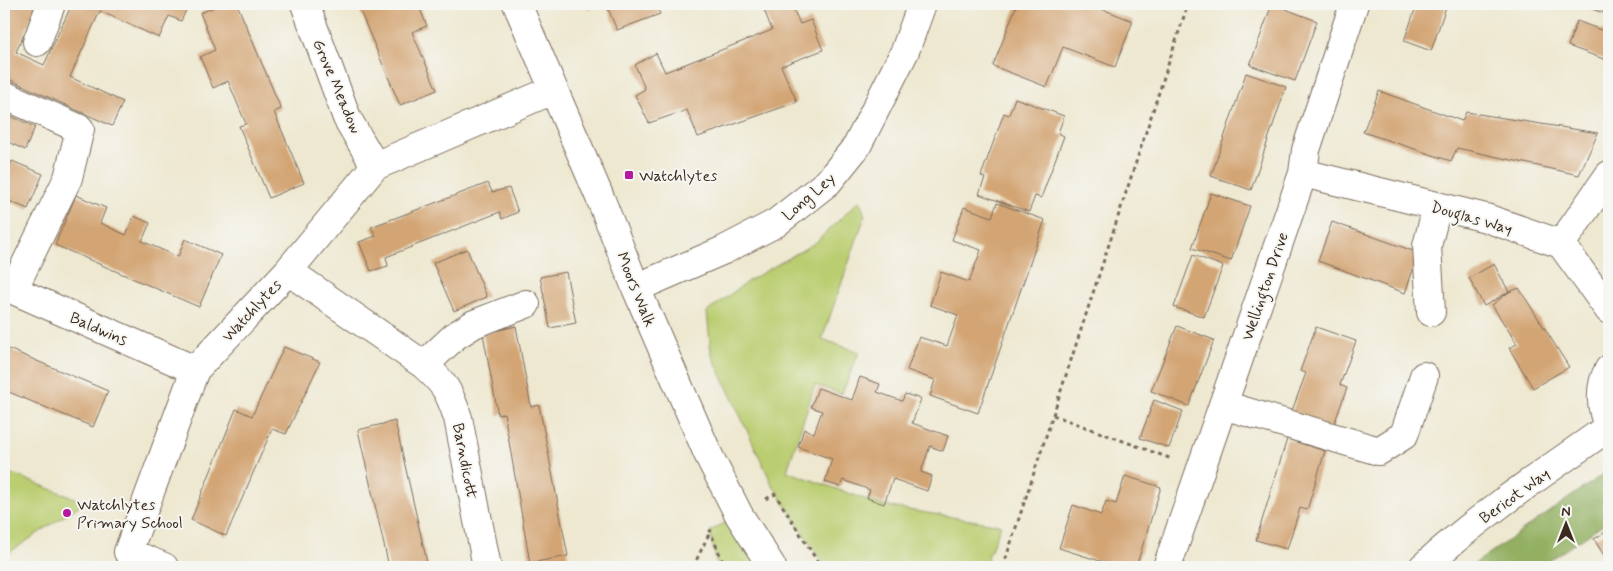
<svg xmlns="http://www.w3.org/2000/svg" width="1613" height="571" font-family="Mynerve,sans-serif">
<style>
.green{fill:#bacd70;stroke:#7a7c47}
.forest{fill:#93b062;stroke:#676d40}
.building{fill:#d3a575}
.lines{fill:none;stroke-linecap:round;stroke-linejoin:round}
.minor-casing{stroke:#7a6c5c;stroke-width:30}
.path{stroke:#7a6c5c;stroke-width:3;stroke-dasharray:4 4;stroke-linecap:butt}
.minor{stroke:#fff;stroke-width:28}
.poi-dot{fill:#b5179e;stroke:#f6f6f2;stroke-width:2}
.labels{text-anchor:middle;stroke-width:4;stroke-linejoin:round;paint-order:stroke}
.street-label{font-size:16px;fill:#3b2a1e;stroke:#f6f6f2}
.poi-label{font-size:16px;fill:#3b2a1e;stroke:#f6f6f2;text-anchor:start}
</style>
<rect width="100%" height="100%" fill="#f6f6f2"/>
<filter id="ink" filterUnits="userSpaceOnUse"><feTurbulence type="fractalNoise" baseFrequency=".02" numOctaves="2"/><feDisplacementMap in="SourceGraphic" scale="10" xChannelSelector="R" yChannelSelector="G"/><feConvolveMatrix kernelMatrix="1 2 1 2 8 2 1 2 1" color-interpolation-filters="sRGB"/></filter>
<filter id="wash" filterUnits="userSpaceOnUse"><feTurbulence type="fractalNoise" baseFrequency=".0096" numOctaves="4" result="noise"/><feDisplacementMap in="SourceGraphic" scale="20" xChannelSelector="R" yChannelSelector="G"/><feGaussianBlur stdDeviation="1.12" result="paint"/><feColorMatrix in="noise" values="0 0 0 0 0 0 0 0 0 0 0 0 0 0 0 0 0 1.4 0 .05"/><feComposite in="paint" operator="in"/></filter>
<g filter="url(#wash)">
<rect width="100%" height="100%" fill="#eee8d0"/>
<path class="green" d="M860,200L865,216L822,339L859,352L842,394L815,385L787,471L884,506L1001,525L984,567H825L772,484L711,353L707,312L748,281L815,243Z
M4,471L85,502L4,556Z
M739,515L772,567H717L710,531Z"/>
<path class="forest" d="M1609,470V520L1540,567H1470Z"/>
<g id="blocks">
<path class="building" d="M8,4H38L16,52L44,65L72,4H189L181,21L169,16L159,38L100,11L70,77L123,102L112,126L4,77V12Z
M222,4H237L281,109L274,112L304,183L269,198L239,126L246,124L228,81L213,88L200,57L215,50L200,13Z
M357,4H418L427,26L412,32L437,90L400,105Z
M586,4H605L588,9Z
M606,4H655L660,14L617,30Z
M769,4H791L800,24L811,20L823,50L781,66L797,102L698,137L687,110L649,123L635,95L645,89L635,65L656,53L665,72L772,30L763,7Z
M1017,4H1089L1133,21L1115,67L1063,47L1047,87L993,66Z
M1272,4L1317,21L1295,81L1250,65Z
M1417,4H1447L1431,51L1404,41Z
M1578,4H1609V15Z
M1577,21L1609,33V61L1568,46Z
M1246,73L1286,87L1251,190L1211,176Z
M1379,91L1462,121L1466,112L1598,133L1579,175L1457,148L1451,161L1363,132Z
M1015,98L1064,116L1058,133L1064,136L1041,198L1035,196L1029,212L979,194L985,178L981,176L1004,113L1009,115Z
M4,113L35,127L25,150L4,140Z
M12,161L43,174L28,209L4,199V164L10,166Z
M488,183L492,192L509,188L518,212L502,219L500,212L386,257L388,266L371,271L359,242L376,236L371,227Z
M1211,193L1250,206L1231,261L1192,248Z
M76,195L106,208L100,223L126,235L134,216L150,223L142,241L178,257L185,239L221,255L199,307L55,245Z
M997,203L1045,220L978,413L930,396L935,380L907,370L919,337L947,346L958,315L930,305L941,272L969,282L981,250L952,240L964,207L992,217Z
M1332,222L1419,253L1405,293L1318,261Z
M467,249L487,297L454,311L433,263Z
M1193,255L1223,266L1204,317L1174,307Z
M1494,264L1509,292L1519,288L1569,367L1533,388L1509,348L1517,344L1492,305L1509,292L1484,306L1469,278Z
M566,272L576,323L550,328L540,277Z
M516,326L531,407L539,405L568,556L530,563L504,413L498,415L483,334Z
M1177,326L1214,340L1189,406L1151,391Z
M1316,327L1356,341L1340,385L1347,388L1332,430L1290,416L1306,373L1300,371Z
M4,347L108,391L93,427L4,390Z
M284,347L320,362L286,434L272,429L226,536L191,520L236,409L252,416Z
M860,377L880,384L877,392L902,401L905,394L921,399L912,423L948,436L943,451L930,446L921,472L932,476L927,491L893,479L884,504L867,498L870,490L843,480L840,487L825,482L832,459L798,447L804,429L814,433L822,411L811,407L818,388L852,400Z
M1154,400L1183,411L1169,448L1140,438Z
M395,421L428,567H389L358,430Z
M1287,439L1325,451L1307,510L1300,508L1287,549L1256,540Z
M1125,476L1161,487L1136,567H1119L1059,548L1073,505L1101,515L1106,501L1116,504Z
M1609,530V564L1594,539Z"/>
</g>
</g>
<g filter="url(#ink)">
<use href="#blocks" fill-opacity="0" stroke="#7a6c5c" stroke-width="1"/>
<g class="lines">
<defs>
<path id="minor" d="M305,4L347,118L375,166
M517,4L601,200L636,288L708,454L739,515L772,567
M37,42L51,4
M4,95L80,129L68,178L13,290
M1303,173L1486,218L1561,244L1609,310
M1561,244L1609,175
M288,271L424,365C445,384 449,391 458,418L487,567
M4,286L195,370
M636,288L724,250L776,223L828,182L857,146L905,51L922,4
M1431,312L1427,246L1437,207
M424,365L455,336L474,324L526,304
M1609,369C1598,387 1601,410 1609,428
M1223,405L1379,451L1404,435L1424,376
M164,567L128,552L195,370L288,271L375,166L553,90
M1167,567L1303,173L1306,150L1354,4
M1423,567C1480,515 1545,472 1609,427"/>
</defs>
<use href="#minor" class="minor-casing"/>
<path class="path" d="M1053,415L1172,459
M766,499L775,494L821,567
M712,530L710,531L725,567
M693,567L710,532
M1003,567L1188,4"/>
<use href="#minor" class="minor"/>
</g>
</g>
<g class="poi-dot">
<rect x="624" y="170" width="10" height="10" rx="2.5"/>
<circle cx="67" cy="513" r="5"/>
</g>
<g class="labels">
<g class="street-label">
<text transform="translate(338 86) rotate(67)" y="6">Grove Meadow</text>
<text transform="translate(808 196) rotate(-41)" y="6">Long Ley</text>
<text transform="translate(1472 217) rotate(16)" y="6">Douglas Way</text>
<text transform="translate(1264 286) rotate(-71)" y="6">Wellington Drive</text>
<text transform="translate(637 289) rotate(68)" y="6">Moors Walk</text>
<text transform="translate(251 310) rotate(-47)" y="6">Watchlytes</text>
<text transform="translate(99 328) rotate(24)" y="6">Baldwins</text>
<text transform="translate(466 461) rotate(79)" y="6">Barndicott</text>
<text transform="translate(1514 495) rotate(-36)" y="6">Bericot Way</text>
</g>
<g class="poi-label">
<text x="639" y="181">Watchlytes</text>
<text x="77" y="510">Watchlytes<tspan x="77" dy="18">Primary School</tspan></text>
</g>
</g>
<rect width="1613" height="571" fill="none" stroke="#f6f6f2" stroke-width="20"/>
<g transform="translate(1566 524)" stroke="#f6f6f2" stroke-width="4" paint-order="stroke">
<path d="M0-4L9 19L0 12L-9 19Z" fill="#3b2a1e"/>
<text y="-8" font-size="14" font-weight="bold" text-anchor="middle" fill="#3b2a1e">N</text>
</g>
</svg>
